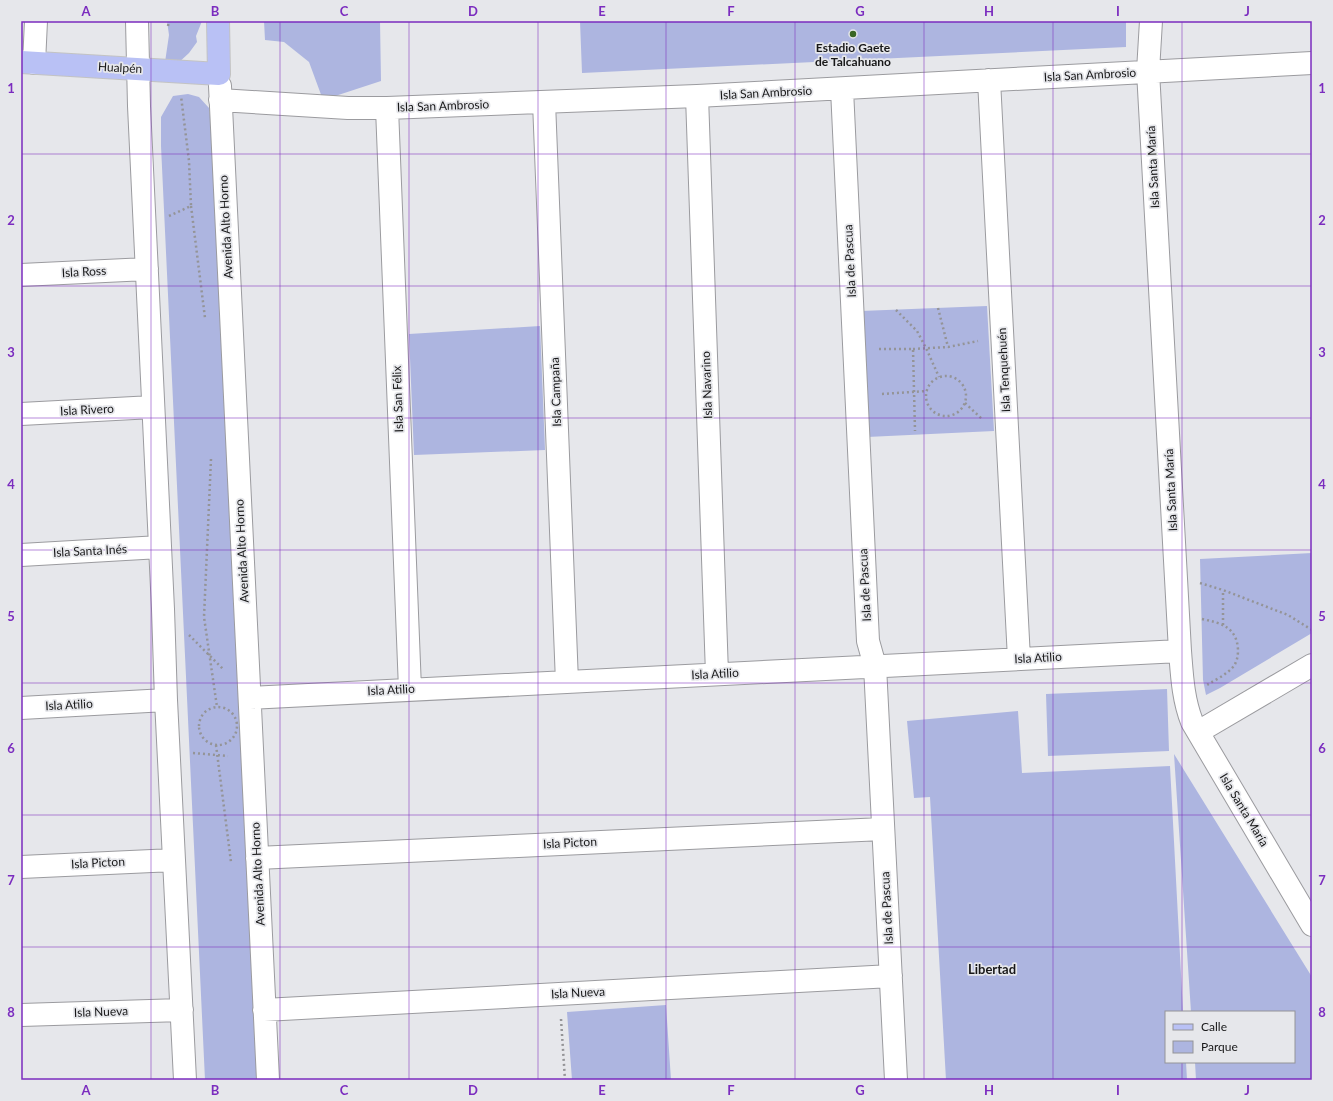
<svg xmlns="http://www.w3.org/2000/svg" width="1333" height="1101" font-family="Lato,sans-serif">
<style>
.green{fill:#adb5e0}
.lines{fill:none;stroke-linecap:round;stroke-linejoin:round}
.minor-casing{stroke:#9b9b9f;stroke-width:24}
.major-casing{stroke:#c3c3c3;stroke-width:24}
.path{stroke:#949497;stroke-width:2.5;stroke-dasharray:2 3;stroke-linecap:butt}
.minor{stroke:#fff;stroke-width:22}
.major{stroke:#b9c1f5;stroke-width:22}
.grid{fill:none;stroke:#7b2cbf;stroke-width:1;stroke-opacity:0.55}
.poi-dot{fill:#3a6624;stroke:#e6e7eb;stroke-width:1.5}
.labels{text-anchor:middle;stroke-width:3.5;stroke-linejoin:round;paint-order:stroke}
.poi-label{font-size:12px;font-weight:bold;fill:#181819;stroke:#e6e7eb}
.street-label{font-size:12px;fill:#181819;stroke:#e6e7eb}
.neighbourhood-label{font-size:13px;font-weight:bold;fill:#181819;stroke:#e6e7eb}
.neatline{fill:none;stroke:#7b2cbf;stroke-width:1.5}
.grid-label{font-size:13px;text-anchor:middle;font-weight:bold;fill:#7b2cbf}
</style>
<rect width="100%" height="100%" fill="#e6e7eb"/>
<path class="green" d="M167,21H202L196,36L197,42L189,53L176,65L164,69L169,35Z
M264,21H380L381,81L323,100L309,62L284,42L265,40Z
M580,21H1126V47L582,73Z
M188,94L199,97L209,108L214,147L258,1080H205L161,146V117L173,96Z
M987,306L994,431L867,437L861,311Z
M540,326L545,450L414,455L409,334Z
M1312,553V633L1220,688L1206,695L1203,680L1200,559Z
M1167,689L1169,751L1048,756L1046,694Z
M1018,711L1022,773L1170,766L1183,1012H1166V1062H1186L1187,1080H946L930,797L914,798L907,721Z
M1174,754L1312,977V1080H1196L1195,1062H1294V1012H1191Z
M666,1005L671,1080H572L567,1012Z"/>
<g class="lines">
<defs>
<path id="minor" d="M137,21L139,106L163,609L166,700L185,1080
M1151,21L1148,71L1180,651C1182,676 1183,699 1192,722L1312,925
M34,63L36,21
M989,80L1019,659
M220,86L268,1080
M842,89L868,641L875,666L896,1080
M697,96L717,674
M220,100L348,108H387L697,96L1312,63
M544,102L567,682
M387,108L410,689
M21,275L147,269
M21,414L153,407
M21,555L160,547
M250,698L1180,651
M21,708L166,700
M1198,732L1312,665
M257,858L883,829
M21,867L174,860
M264,1010L891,976
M21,1015L182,1010"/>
<path id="major" d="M21,62L219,74L218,21"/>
</defs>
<use href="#minor" class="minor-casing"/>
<use href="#major" class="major-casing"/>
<path class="path" d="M168,26L169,21
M191,206L205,318
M169,216L191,206L189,161L181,96
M938,308L948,347
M896,310L917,331L926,348L939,377
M879,349H913L915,431
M913,349L948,347L978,341
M926 396a20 20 0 1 1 40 0a20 20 0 1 1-40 0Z
M882,394L927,391
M965,403L982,419
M211,459L204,617L217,707
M1200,583L1223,590L1288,615L1312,630
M1202,619C1221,623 1237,627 1238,650C1238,656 1237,662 1233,667C1226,675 1215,680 1207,685
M1223,625V590
M189,635L224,670
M199 726a19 19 0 1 1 38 0a19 19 0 1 1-38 0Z
M216,745L231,862
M193,753L228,756
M561,1019L565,1080"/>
<use href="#minor" class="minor"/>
<use href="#major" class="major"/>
</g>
<path class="grid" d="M151,21V1080M280,21V1080M409,21V1080M538,21V1080M666,21V1080M795,21V1080M924,21V1080M1053,21V1080M1182,21V1012M21,154H1312M21,286H1312M21,418H1312M21,550H1312M21,683H1312M21,815H1312M21,947H1312M1182,1062V1080"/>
<circle class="poi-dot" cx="853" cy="34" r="4"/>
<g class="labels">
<g class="poi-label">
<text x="853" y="52">Estadio Gaete<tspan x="853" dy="14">de Talcahuano</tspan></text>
</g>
<g class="street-label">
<text transform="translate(120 68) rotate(3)" y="4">Hualpén</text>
<text transform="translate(1090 75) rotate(-3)" y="4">Isla San Ambrosio</text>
<text transform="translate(766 93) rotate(-3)" y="4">Isla San Ambrosio</text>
<text transform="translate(443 106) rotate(-2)" y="4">Isla San Ambrosio</text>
<text transform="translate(1153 167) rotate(-93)" y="4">Isla Santa María</text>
<text transform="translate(226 227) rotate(-93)" y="4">Avenida Alto Horno</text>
<text transform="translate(850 261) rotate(-93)" y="4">Isla de Pascua</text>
<text transform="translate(84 272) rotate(-3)" y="4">Isla Ross</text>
<text transform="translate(1004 370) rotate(-93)" y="4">Isla Tenquehuén</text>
<text transform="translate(707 385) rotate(-92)" y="4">Isla Navarino</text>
<text transform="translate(556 392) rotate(-92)" y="4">Isla Campaña</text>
<text transform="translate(398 399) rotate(-92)" y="4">Isla San Félix</text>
<text transform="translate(87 410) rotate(-3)" y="4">Isla Rivero</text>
<text transform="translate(1171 490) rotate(-93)" y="4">Isla Santa María</text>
<text transform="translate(90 551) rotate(-3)" y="4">Isla Santa Inés</text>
<text transform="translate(242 551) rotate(-93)" y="4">Avenida Alto Horno</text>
<text transform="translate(865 585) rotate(-93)" y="4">Isla de Pascua</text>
<text transform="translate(1038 658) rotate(-3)" y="4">Isla Atilio</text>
<text transform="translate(715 674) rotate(-3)" y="4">Isla Atilio</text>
<text transform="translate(391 690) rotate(-3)" y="4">Isla Atilio</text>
<text transform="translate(69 705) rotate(-3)" y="4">Isla Atilio</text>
<text transform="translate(1244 810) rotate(59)" y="4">Isla Santa María</text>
<text transform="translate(570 843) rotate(-3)" y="4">Isla Picton</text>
<text transform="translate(98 863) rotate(-3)" y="4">Isla Picton</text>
<text transform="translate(258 874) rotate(-93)" y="4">Avenida Alto Horno</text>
<text transform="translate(887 908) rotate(-93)" y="4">Isla de Pascua</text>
<text transform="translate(578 993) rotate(-3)" y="4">Isla Nueva</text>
<text transform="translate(101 1012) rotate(-2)" y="4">Isla Nueva</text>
</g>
<g class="neighbourhood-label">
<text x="992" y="974">Libertad</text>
</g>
</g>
<rect width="1333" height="1101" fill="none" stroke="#e6e7eb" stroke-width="44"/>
<rect x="1165" y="1011" width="130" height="52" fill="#e6e7eb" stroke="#949497"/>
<rect x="1173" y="1024" width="20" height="6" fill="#b9c1f5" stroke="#949497"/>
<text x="1201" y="1031" font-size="12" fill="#181819">Calle</text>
<rect x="1173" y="1041" width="20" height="12" fill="#adb5e0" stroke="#949497"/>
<text x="1201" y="1051" font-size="12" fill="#181819">Parque</text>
<rect x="22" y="22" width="1289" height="1057" class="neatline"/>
<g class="grid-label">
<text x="86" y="16">A</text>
<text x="215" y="16">B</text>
<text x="344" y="16">C</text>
<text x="473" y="16">D</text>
<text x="602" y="16">E</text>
<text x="731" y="16">F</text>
<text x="860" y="16">G</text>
<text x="989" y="16">H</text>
<text x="1118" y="16">I</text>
<text x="1247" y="16">J</text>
<text x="11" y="93">1</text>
<text x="1322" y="93">1</text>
<text x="11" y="225">2</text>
<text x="1322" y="225">2</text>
<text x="11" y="357">3</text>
<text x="1322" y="357">3</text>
<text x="11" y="489">4</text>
<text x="1322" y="489">4</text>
<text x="11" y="621">5</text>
<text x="1322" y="621">5</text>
<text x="11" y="753">6</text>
<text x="1322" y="753">6</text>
<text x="11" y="885">7</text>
<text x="1322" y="885">7</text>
<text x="11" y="1017">8</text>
<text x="1322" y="1017">8</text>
<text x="86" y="1095">A</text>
<text x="215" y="1095">B</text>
<text x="344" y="1095">C</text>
<text x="473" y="1095">D</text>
<text x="602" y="1095">E</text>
<text x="731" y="1095">F</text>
<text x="860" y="1095">G</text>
<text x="989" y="1095">H</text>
<text x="1118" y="1095">I</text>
<text x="1247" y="1095">J</text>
</g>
</svg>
